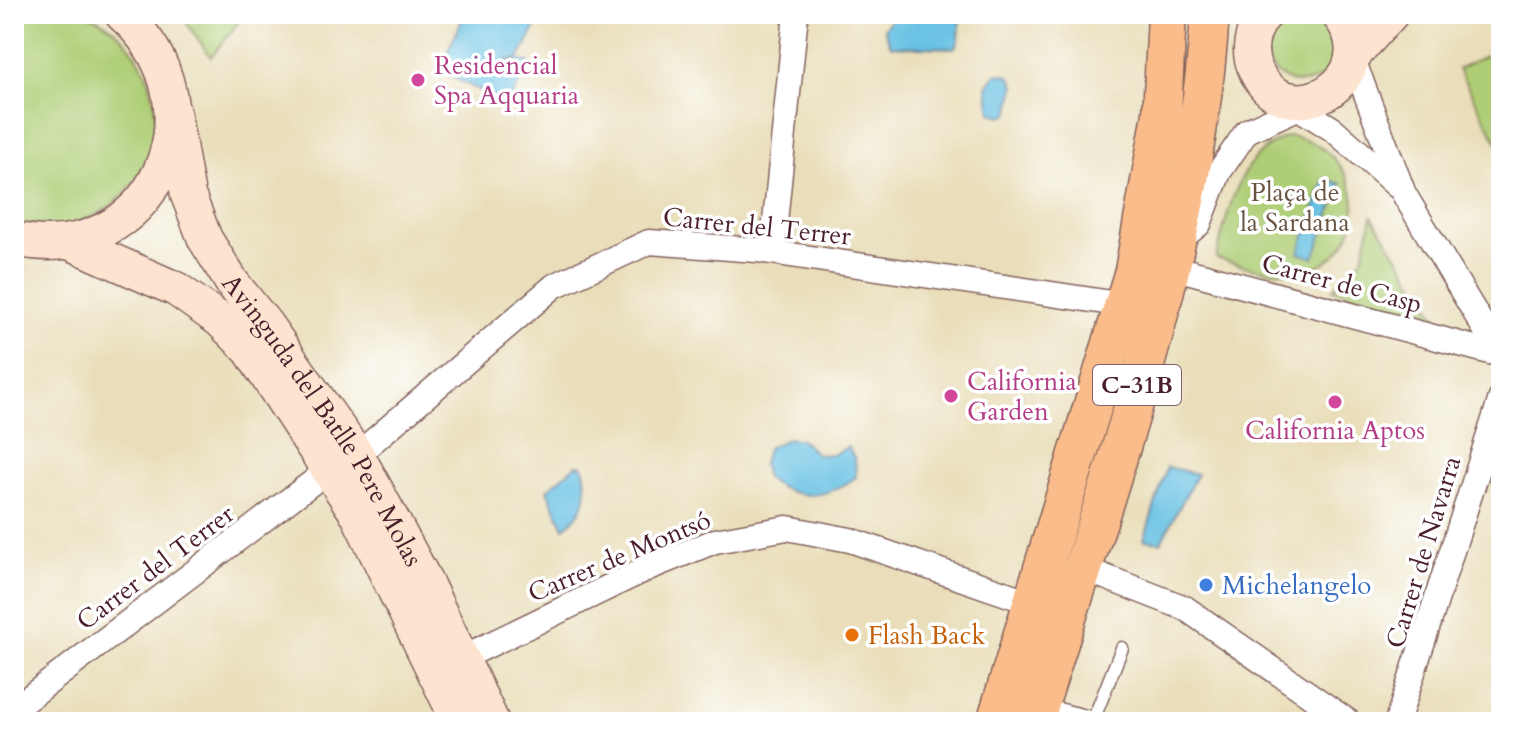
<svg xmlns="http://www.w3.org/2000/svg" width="1515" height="736" font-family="Cardo,serif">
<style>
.green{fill:#aecd74;stroke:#7c7650;stroke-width:2}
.water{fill:#65c0e3;stroke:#587087;stroke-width:2}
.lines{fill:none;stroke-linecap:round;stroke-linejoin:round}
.lane-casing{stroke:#82625d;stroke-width:15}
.street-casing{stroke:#82625d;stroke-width:27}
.secondary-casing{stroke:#82625d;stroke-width:37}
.primary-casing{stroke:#82625d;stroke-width:41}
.lane{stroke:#fff;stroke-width:12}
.street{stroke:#fff;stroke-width:24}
.secondary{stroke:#fde4d0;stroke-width:34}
.primary{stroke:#f9bc8a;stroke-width:38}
.hotel-dot{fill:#d1479c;stroke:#fff;stroke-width:3}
.shop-dot{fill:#3f7fe0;stroke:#fff;stroke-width:3}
.food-dot{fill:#e8710a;stroke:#fff;stroke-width:3}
.labels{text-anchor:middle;stroke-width:7;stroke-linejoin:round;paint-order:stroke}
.shield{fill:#fff;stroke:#80626b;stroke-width:2}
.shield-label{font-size:24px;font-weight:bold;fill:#4a1f2b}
.hotel-label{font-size:26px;fill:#b23c85;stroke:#fff;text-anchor:start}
.park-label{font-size:26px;fill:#685341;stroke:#fff}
.street-label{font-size:26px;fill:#4a1f2b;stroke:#fff}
.shop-label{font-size:26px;fill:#366cbe;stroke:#fff;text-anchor:start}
.food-label{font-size:26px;fill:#c56008;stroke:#fff;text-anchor:start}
</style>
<rect width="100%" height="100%" fill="#fff"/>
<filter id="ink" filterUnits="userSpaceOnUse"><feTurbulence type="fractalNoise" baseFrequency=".0125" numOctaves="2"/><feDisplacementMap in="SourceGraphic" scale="16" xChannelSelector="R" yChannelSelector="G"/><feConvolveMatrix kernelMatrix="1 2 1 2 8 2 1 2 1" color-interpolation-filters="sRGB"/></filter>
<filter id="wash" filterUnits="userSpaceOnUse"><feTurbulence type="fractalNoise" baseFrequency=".006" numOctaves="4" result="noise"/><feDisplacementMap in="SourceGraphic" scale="32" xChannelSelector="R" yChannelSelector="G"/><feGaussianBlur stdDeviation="1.8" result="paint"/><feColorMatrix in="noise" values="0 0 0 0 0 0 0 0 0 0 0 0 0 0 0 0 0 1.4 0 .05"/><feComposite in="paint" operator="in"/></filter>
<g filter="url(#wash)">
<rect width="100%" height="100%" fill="#e9deb9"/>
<path class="green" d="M1266 48a35 35 0 1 1 70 0a35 35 0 1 1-70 0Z
M14,14C36,14 67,9 87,15C109,22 126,39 138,58C177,122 147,200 75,224C58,230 32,224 14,223Z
M180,14H245L211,57Z
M1501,48V149L1458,69Z
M1289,136C1369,148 1379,258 1300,271C1273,275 1242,266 1216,258C1228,213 1238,152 1289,136Z
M1372,216L1439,321L1333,289L1363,257Z"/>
<path class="water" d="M465,14H541L542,15L519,59H508L503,70L441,65Z
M918,14H960L959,41L954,48L891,46L884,29L892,18L907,20Z
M510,60L529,62L509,104L449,76L452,69L504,72Z
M1004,74L1011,77L1015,86L1009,114L1000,116L991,112L987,86L995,75Z
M1325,179L1341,184L1314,258L1299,253Z
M789,438L801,440L818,455L834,454L848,447L855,459L856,477C825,500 796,501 766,478L763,464L767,448Z
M576,465L583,466C589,491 587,512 564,528L547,490Z
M1167,467L1197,474L1161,542L1144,540Z"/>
</g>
<g filter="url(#ink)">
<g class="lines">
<defs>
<path id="lane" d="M1043,705L1094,718L1122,648"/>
<path id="street" d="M1352,57L1404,194L1501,356
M1288,101L1334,130L1397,186
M1177,242L1199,224L1219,172L1247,131L1308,103
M772,252L796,14
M1172,267L1497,354
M357,455L554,286L649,242L757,250L1125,305
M1082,568L1185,608L1349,722
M462,658L646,569L715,541L787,528L850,540L1033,603
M14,709L330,469
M1397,722L1501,398"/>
<g id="secondary">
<path d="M1265,14C1253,28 1247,48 1254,66C1282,141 1392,79 1338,14"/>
<path d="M1352,57L1391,14"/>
<path id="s1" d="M173,112L188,195L205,239L233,284L266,325L357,455L424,579L492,722"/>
<path d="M14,239C153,270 227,106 122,14"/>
<path d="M69,242L176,289L220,320L250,350L358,515L459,722"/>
</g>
<path id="primary" d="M996,722L1134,271L1162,114L1167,14
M1034,722C1105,491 1195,257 1210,14"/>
</defs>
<use href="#lane" class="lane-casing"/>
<use href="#street" class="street-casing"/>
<use href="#secondary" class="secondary-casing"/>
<use href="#primary" class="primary-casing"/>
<use href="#lane" class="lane"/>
<use href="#street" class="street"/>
<use href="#secondary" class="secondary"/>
<use href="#primary" class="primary"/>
</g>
</g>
<g class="hotel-dot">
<circle cx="418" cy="80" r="8"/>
<circle cx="951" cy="396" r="8"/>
<circle cx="1335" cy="402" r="8"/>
</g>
<circle class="shop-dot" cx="1206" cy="585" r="8"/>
<circle class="food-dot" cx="852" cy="635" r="8"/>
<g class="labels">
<rect class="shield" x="1093" y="365" width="88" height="40" rx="6"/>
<g class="shield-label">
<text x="1137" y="393">C-31B</text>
</g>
<g class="hotel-label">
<text x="434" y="74">Residencial<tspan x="434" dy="30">Spa Aqquaria</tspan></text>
<text x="967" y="390">California<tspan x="967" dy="30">Garden</tspan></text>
<text x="1335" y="439" text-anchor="middle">California Aptos</text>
</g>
<g class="park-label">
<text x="1295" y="201">Plaça de<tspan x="1295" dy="30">la Sardana</tspan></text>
</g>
<g class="street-label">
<text transform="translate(757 226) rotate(6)" y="9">Carrer del Terrer</text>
<text transform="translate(1342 283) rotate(15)" y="9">Carrer de Casp</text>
<text dy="9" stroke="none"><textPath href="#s1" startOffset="348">Avinguda del Batlle Pere Molas</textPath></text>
<text transform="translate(1423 552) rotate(-73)" y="9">Carrer de Navarra</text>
<text transform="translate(619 556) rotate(-23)" y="9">Carrer de Montsó</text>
<text transform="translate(155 567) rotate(-37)" y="9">Carrer del Terrer</text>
</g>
<g class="shop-label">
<text x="1222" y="594">Michelangelo</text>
</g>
<g class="food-label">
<text x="868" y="644">Flash Back</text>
</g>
</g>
<rect width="1515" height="736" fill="none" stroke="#fff" stroke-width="48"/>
</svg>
